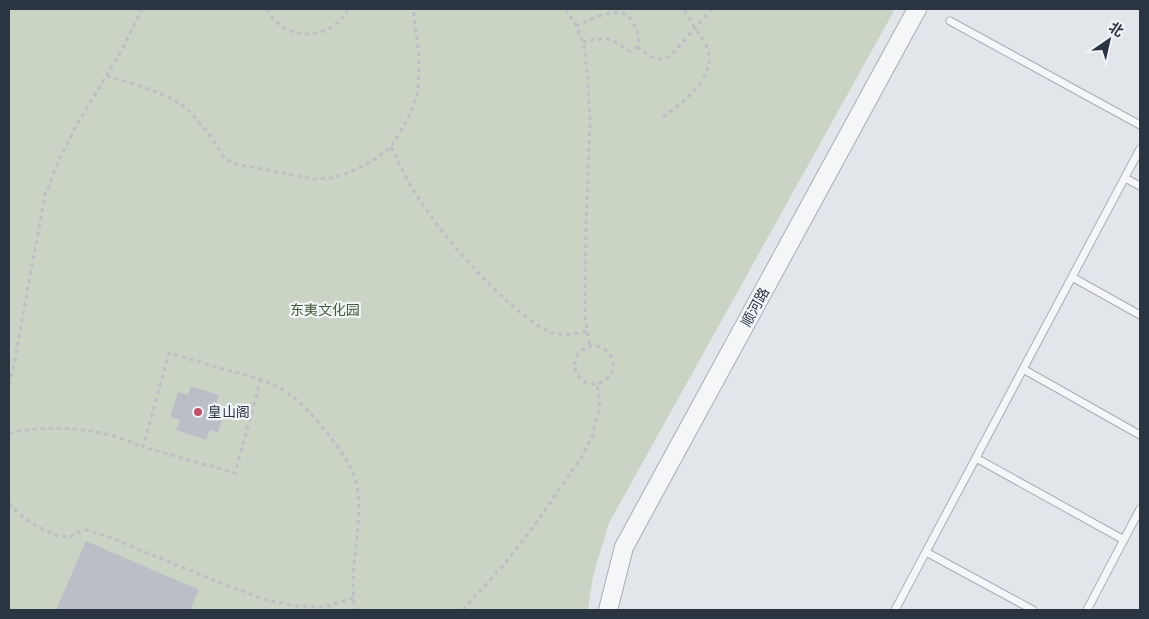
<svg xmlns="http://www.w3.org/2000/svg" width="1149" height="619" font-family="Raleway,'Noto Sans SC',sans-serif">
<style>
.green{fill:#c9d4c4}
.building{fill:#babfc7}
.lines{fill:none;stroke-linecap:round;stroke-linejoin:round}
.service-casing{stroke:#a7adb4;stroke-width:9}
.tertiary-casing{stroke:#a7adb4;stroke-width:20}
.path{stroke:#bcc0c5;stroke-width:3;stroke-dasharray:4 4;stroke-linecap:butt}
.service{stroke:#f5f6f8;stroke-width:7}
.tertiary{stroke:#f5f6f8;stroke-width:18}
.poi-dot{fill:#c84e65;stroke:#f2f5f7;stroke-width:2}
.labels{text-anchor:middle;stroke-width:4.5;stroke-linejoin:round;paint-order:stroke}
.street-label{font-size:14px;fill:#2b3441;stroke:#f2f5f7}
.park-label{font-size:14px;fill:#415d39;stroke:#f2f5f7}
.poi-label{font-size:14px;fill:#2b3441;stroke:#f2f5f7;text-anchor:start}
</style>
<rect width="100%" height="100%" fill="#e2e6ea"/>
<path class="green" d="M9,9H895L609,523L593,576L588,610H9Z"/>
<path class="building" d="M191,386L219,395L216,404L226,408L218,432L210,430L206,440L176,430L180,420L170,417L178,392L188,395Z
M86,541L199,590L190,610H56Z"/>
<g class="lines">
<defs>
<path id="service" d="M950,21L1140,125
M1125,178L1140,186
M1072,277L1140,315
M1023,369L1140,435
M976,458L1124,540
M926,552L1033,610
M895,610L1140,149
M1087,610L1140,509"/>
<path id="tertiary" d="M608,610L624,547L917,9"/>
</defs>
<use href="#service" class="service-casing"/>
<use href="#tertiary" class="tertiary-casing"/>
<path class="path" d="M267,9C284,43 331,42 348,9
M566,9L576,26L583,42L585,53L588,82L590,121L586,227L585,304V317L590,347
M576,26C590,20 606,11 621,13C632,14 644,39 636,48C635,50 632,50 630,51C624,49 621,45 615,42C605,36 594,40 583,42
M637,47C651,56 660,66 674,52L712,9
M107,76C131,83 169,93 188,110C197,119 210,135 217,146C220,151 221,155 226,158C229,161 232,162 236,164L314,179L332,178L348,173L371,162L391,147L402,129L412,110L418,91L419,56L413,9
M663,117C681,104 711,81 709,57C709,46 701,37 695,28C691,22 688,14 683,9
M391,147C398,160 404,175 412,188C438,230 471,268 507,301C519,311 539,330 554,333C566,336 576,334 588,331
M575 365a19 19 0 1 1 38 0a19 19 0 1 1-38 0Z
M261,379L235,473L143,447L169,353C190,359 210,365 231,371C247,375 263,379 278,387C299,398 317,420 332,439C344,455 356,472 358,493C362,532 348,571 355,610
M9,385L13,369L45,195L59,160L76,126L119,55L142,9
M9,433C38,426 84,427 113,436C123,439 133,443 143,447
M9,503L18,513L36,526L58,536L69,537L79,532L87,530L111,538L228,586L266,600L297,606L325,607L353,598
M463,610L506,562L534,526L583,455L592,436L599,410L600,402L597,384"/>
<use href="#service" class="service"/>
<use href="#tertiary" class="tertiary"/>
</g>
<circle class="poi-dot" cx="198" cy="412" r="5"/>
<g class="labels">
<g class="street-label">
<text transform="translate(755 307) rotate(-61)" y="5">顺河路</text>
</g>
<g class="park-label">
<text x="325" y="315">东夷文化园</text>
</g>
<g class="poi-label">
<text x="208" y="417">皇山阁</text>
</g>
</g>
<rect width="1149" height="619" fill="none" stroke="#2b3441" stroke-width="20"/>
<g transform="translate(1109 40) rotate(34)" stroke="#f2f5f7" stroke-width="4" paint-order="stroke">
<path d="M0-4L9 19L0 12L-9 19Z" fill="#2b3441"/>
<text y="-8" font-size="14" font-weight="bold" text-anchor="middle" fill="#2b3441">北</text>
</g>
</svg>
